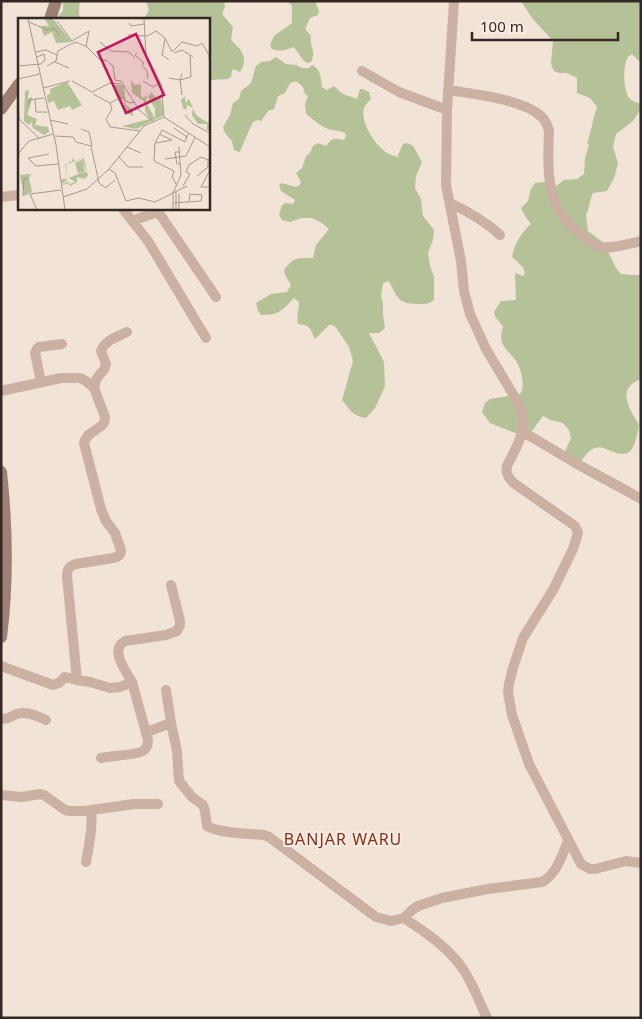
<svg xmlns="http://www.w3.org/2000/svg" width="642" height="1019" font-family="'Noto Sans',sans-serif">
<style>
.green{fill:#b5c196}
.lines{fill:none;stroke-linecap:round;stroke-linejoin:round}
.minor{stroke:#cab1a2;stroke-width:10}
.secondary{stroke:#9d8073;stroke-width:12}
.labels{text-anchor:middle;stroke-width:4;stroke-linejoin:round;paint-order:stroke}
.quarter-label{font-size:16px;letter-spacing:1px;fill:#852e1b;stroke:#f9ede2}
.inset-road{fill:none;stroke:#a5988f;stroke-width:1}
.view{fill:#c2185b;fill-opacity:0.15;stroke:#c2185b;stroke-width:2.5}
.inset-edge{fill:none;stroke:#342824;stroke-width:2.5}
</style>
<rect width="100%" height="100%" fill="#f1e3d6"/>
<path class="green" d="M63,1H80C79,7 78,14 81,19H58V16L63,11Z
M146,1H224L225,7L222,14L233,27L231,40C242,50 249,58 240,72L233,69L232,71L231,77L228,79L209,80V19H144L149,10Z
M288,1H315L319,11L318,15L310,18L305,29L311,36C309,49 317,49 311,62L307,63L303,60L294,47C286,50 281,52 272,49L270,45L274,36L292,23V6Z
M521,1H641V60L639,61L632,54C631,55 630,55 629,56C622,62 623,93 630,99C632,101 638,103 641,104V109L633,121L616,134L613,147L618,163L614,178L607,191L593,193C589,201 590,208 586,215L588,231L604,243L616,268L621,274L632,275H641V379C615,389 630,409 639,425C635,443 634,461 611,451C605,449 601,446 595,448C587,451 583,459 578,465L563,456L571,438L569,430L563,423L551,420L543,416L532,431L523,434L515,433L490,423L482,412L485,403L490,399L520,394C526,387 521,368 516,361C512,355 504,349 502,342C500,337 502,332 503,327L495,316L494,312L501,301L516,300L515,273L523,276L525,273L523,267L512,257C515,243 521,233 531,224L525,216L521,208L528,201L531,189L535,183L544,182L555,187L564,180L577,179L584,174L585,158L589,145L587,144C591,131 593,119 597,107L590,98L577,93V78L567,73H559L554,71L551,64L553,41L532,18Z
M276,57L286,64L296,65L302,68H309L312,65C321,69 321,79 322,87L327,90L334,86L343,94L357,99L360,89H363L369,92L371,99C369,101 365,105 364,108C360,123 375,145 387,153C390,155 395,156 398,157H399L398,155L403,144L407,143L413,146L422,162L416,176L415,188L421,199L423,216L434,230L433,240L428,253L430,266L434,277V300C429,304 426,304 419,304C397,303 399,300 389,281L383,283L381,296L383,303V315L385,328L379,333H369L384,362L385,386L375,408L366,418C354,417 349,409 342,400L353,361L349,347L337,329L333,325H329L315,339C310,329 311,325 298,324C296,316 299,311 299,302L294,298C281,311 280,315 261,315L258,311L256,303L271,294L287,292L291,285L285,275L284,270C293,257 298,258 313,258L316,245L329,229L322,223L312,218H301L290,222L282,220L279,215L282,205L286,203L293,204L295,200L281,191L279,185L282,183L296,187L300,185L301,182L296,173L302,168L306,156L310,153L313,146L318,143L326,146C333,137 334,138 344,140L346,136L345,133C340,130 334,131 328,129C320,126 313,119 306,114L305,104L308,96L305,94L303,87L296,81L290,83L285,93L278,96L274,109L268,111L261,121C258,120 256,120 253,122C252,123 242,147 240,152L234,150L232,141L225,133L223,127L230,115L233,103L239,99L241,91L251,83L256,66L261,62L270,61Z"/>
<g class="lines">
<path class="minor" d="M454,1L447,110L446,185L461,261L464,291L470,314L486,349L520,406C528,432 518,443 507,466C505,474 509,479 515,484L575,526L578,533L573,549L553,590L523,638L513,668L509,684L508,692L512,715L529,764L581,864L590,869H595L626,861L641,863
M362,71L399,92L447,110
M448,90C473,94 523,99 542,117C546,121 547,125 549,130C548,157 546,187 559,211C563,218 570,225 577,231C583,236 591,245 599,247C612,249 628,244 641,241
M1,197L19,195
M450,203C469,212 485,221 500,235
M123,209L148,241L206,338
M132,221L154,213H157L161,216L216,297
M41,382L35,353L37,349L39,347L62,344
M94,388L96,380L100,374L104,370L106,364L101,351C105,340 117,337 127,332
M1,391L61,378H80L86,381L94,388L105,417C106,430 87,429 84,443L101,509L106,521L115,533L121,550C121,555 118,557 113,558L76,564C69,566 67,569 67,576L77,680L90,682L110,688L120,687L132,682L148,740C148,744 147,748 143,751C136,755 110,756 101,758
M523,432L579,465L625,490L641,499
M1,666L53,685L59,683L65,677L77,680
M132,682C126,671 109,650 125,641L166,635L177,631L180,625V621L171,585
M166,690L171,723L177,751L179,781L192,797L203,805L205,811L207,826C218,833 250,834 264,835L269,837L376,917L391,921L404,918C425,932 448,947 463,969C473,984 479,1001 487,1018
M1,719C8,720 11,716 17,714C27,711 37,716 46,720
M147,732L171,723
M1,795L22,797L40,794L44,795L65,810L70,811H84L134,804H158
M86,862C89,844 93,828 91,810
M404,918L412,910L418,906L442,898L488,889L542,882C557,874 562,855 568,841"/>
<path class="secondary" d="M50,19L56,1
M1,109L19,84
M1,472C7,527 8,582 1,637"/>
</g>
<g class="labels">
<g class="quarter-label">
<text x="343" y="845">BANJAR WARU</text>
</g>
</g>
<g transform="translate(18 18)">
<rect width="192" height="192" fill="#f1e3d6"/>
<path d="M27,1H35L54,24L38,25L34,14L26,18L23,8H31ZM113,62L117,67L123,66V78L126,80L129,76L128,84L137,101V91L130,79L133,74L140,81L142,77L146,97L118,111L104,108L132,101L127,93V84L114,75ZM49,64L64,87L54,92L52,88L40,92L36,83L30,85L29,77L32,76V71ZM96,67H106L108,87L115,92V98L107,94L106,82L98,78ZM11,72L10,81L14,79V81L9,97L19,101L17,107L30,109L31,114L26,117L15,110L13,104L11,107L6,103L7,73ZM167,78V85L171,81L178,97L190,105L192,102V112H189V106H180L174,97L175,90L169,87L168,92L165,90L163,82ZM54,139L56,143L66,140L70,158L66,161L59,159V164L52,168L50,165L44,168L49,163L52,166L57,164L51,160L67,153L60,155L57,145L64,142L67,152L66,155L69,154L64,141L48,146L49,161L45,166L43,162L49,160L47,146L54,143ZM13,156L11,160L14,174L6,178L2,157Z" fill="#b5c196"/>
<path class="inset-road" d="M10,1L38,127L47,192M126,1L128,37L143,66L146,99M39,3L54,23L71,13L68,29M11,4L29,12L36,10L41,17M111,5L113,8L126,6M110,17L129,18L138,13L147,20L154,34L164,24L179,28L184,25L191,37L192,49M147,21L144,37L151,42M82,24L93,33L111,34L117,40M18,34L28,32L39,37M119,35L117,37L126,45L124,47L129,53L130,61M156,35L164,32L175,39M37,44L51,50M0,48L23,46L27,42L26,36L19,39M29,48L38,43L40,33L51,27L58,24L69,29L83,43L88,42L95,48L97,62L103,63L121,92L136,104M164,56L162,62L173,59L172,37M151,60L162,62L164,77M0,61L22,56M54,63L74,74L92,65L103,66M125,63L135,69L142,64M25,70L52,63M75,76L92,85L104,79L111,85L117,84M0,80L1,101L21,120M17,81L18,94H29M92,85L94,91L88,101L92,109L122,113M11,88V82L26,80M167,97L175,106L192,115M146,99L192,129M32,102L50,106M156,110L169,119M63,111L71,114L74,128M37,118L55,119L58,124L73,128L81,165L88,170L97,162M138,125L154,122L141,116M109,129L123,135M162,134H157L159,146H163M0,136L11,123L35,116M31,136L10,140L18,148L40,146M101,139L110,149H125M147,141L168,138L177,119M91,151L97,155L108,183L121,180L137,184L169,168M192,152L183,169H192M179,158L190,149V141M158,166L154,159L156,153L136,143L137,125L144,112L167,124L170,116M165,168L172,156L168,154L171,147L183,139L191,142L192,139M5,178L6,161L10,160M45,179L69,171L91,151L126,108L146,99M156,185L183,183L184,177L172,176L171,183M19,192L12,176L43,172M155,192V175L163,157L161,129M158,192V173M161,192V176"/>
<path class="view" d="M118,16L146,77L108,95L80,34Z"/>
<rect width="192" height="192" class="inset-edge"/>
</g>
<rect width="642" height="1019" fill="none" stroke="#342824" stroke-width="5"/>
<path d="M472 32v8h146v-8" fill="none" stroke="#342824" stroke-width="2.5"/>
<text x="480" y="32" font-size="15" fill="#342824" stroke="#f9ede2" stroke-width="4" paint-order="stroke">100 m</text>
</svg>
